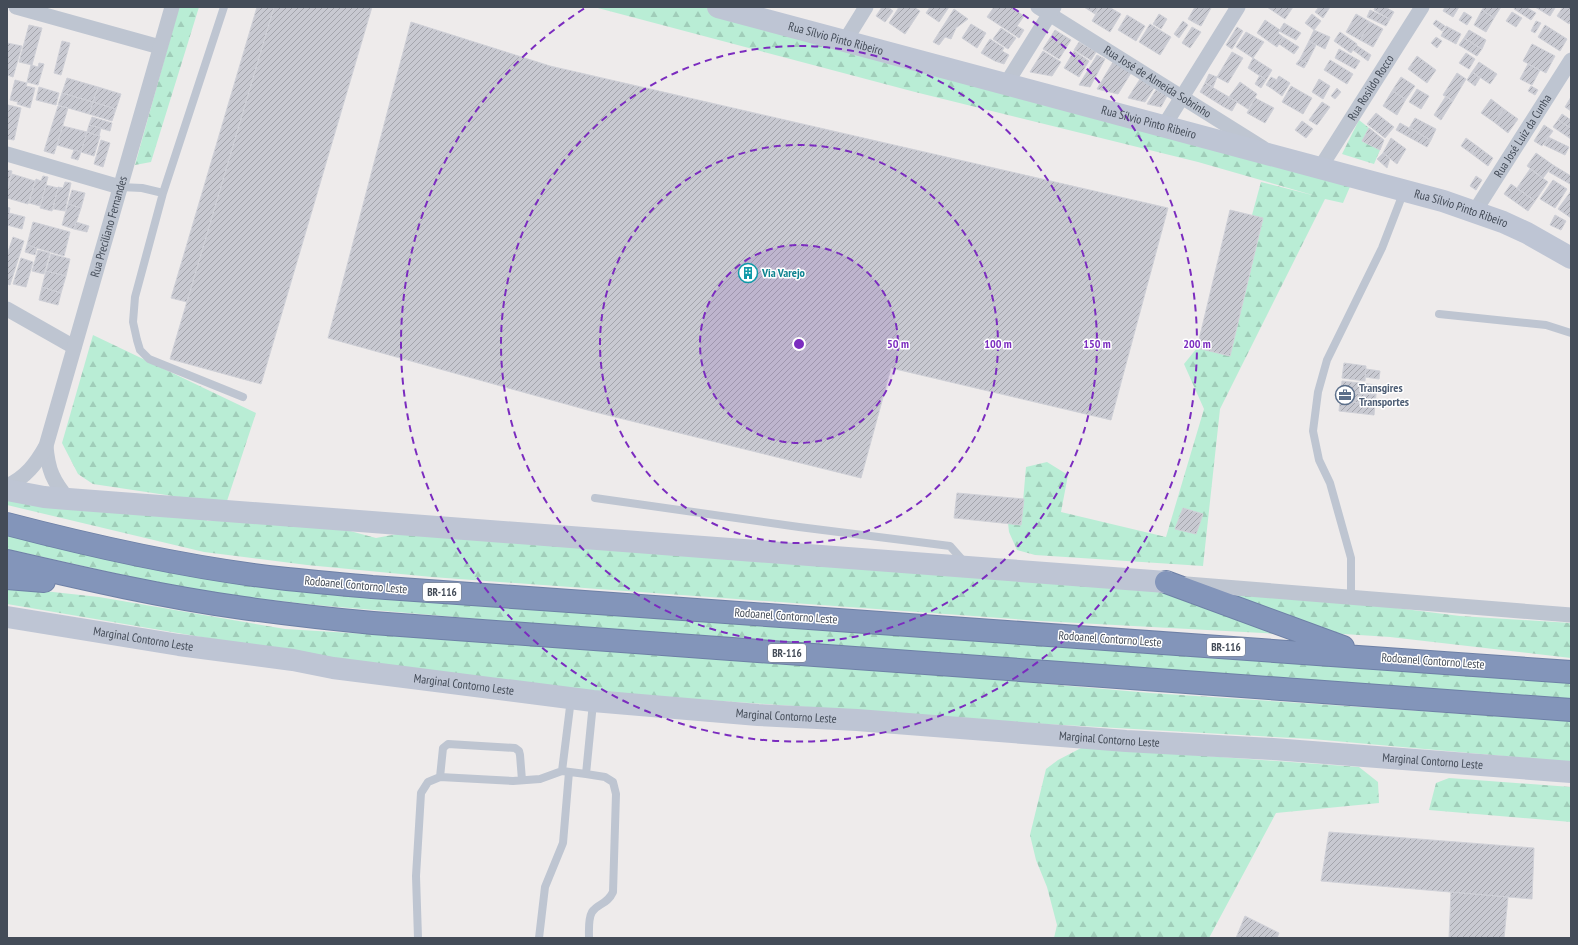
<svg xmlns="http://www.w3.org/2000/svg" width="1578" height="945" font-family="'PT Sans Narrow',sans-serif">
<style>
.forest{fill:url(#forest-firs)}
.building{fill:url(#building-hatch);stroke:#cfd0d7}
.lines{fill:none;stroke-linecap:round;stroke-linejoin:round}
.highway-casing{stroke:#6e80a6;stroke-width:24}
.lane{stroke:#bec5d1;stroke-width:8}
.street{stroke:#bec5d1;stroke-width:15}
.secondary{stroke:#bec5d4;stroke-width:22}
.highway{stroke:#8395ba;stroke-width:22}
.ring{fill:none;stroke:#7b2cbf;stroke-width:2;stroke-dasharray:7 5}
.labels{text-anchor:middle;stroke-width:3;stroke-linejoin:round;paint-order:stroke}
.shield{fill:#fff;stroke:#7c828a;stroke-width:1}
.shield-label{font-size:11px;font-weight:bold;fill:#444c58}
.street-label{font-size:12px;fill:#444c58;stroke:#fff}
.culture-label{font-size:12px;font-weight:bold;fill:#0d838f;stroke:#fff;text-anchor:start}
.service-label{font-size:12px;font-weight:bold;fill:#4e5e75;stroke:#fff;text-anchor:start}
.centre{fill:#7b2cbf;stroke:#fff;stroke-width:2}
.ring-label{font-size:12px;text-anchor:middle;font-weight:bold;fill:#7b2cbf;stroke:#fff;stroke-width:3;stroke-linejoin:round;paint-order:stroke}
</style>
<defs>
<pattern id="forest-firs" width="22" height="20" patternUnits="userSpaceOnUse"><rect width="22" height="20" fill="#b9edd5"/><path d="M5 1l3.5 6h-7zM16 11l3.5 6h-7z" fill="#a0cdb9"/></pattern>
<pattern id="building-hatch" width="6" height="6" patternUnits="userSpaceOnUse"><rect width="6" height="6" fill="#c8c9d1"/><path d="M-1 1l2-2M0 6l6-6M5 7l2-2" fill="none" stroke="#a4a5ac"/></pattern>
</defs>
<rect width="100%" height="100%" fill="#eeebeb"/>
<path class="forest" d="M179,7H199L151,162L135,165Z
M594,7H703L1352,182L1343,203L1325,199L1220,409L1203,566L1035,555L1017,550L1009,532L1008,523L1021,525L1026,467L1047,462L1068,475L1061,512L1166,537L1204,409L1184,364L1197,348L1230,356L1263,219L1252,215L1261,182L1316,196L1198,162L915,92Z
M1359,120L1369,128L1362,141L1380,150L1374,164L1342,154Z
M93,335L256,413L226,504L93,484L78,474L62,443Z
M7,494L204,514L207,521L230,519L339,528L376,538L408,532L1164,586L1279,634L1041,621L432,577L307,565L204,552L7,505Z
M7,530L160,568L1571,681V701L1269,677L1118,668L714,636L572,627L315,605L229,595L154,582L7,549Z
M7,587L99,597L285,629L497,642L656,655L922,673L1150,693L1571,721V762L1312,739L1045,724L581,691L382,665L207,638L7,604Z
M1223,593L1333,600L1460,616L1571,623V658L1390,637L1328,633Z
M1083,747L1359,767L1378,782L1379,803L1276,813L1209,938H1054L1057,925L1047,887L1036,860L1030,835L1046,769L1058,760Z
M1449,778L1571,787V822L1429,810L1436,783Z"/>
<path class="building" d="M257,7H274L187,302L171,298Z
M274,7H372L261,384L170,359Z
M882,7H888L893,11L885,22L876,16Z
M899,7H914L920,11L905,34L889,23Z
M930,7H949L939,22L926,13Z
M994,7H1011L1024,16L1017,26L1024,30L1019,38L987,17Z
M1084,7H1099L1095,14Z
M1100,7H1109L1121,14L1110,32L1092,21Z
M1195,7H1205L1195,23L1188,19Z
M1205,7L1211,8L1201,26L1195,23Z
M1267,7H1293L1285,19Z
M1319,7H1330L1323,18L1315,12Z
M1375,7H1385L1394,12L1390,19L1374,10Z
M1445,7H1459L1453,17L1443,11Z
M1484,7H1501L1494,18L1482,10Z
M1515,7H1526L1536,13L1531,20L1514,9Z
M1535,7H1553L1555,8L1550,16Z
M1563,7H1571V21L1569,24L1557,16Z
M954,9L968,19L956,28L951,39L945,37L939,45L933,42Z
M1370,10L1390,19L1386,26L1367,17Z
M1482,10L1494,18L1486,32L1474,25Z
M1464,12L1472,17L1467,25L1459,20Z
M1512,12L1522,18L1516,27L1506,21Z
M1159,14L1167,19L1161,29L1153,24Z
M1312,14L1321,21L1314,30L1305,23Z
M1356,14L1370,22L1360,40L1346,32Z
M1127,15L1145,26L1136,41L1118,30Z
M1265,20L1280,30L1271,43L1257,33Z
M1436,20L1445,26L1442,31L1433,24Z
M1183,21L1188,25L1179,38L1174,34Z
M1536,21L1541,23L1535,33L1531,31Z
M411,22L550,66L1168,208L1111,420L891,368L861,478L591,411L328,338Z
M1370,22L1383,29L1373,47L1360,40Z
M1284,23L1301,33L1296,40L1279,31Z
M971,24L986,33L977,48L962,38Z
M1150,24L1171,37L1160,55L1139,42Z
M29,25L42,28L32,65L19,62Z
M1545,25L1567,39L1560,51L1538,37Z
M1446,26L1461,34L1456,44L1441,36Z
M1192,27L1201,32L1190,48L1182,43Z
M1237,27L1243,31L1232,49L1226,45Z
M1001,28L1016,38L1008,49L993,39Z
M1055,30L1071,40L1059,59L1043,49Z
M1314,30L1330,37L1325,49L1309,41Z
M1469,30L1486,40L1482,49L1464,38Z
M1246,32L1264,42L1253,58L1236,47Z
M1340,32L1357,44L1351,53L1334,41Z
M1278,33L1283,37L1277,47L1271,43Z
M1283,37L1299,47L1294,54L1279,44Z
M1436,37L1442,41L1437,48L1431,43Z
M1464,38L1482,49L1477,56L1459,45Z
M990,39L1004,48L1002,51L1009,55L1004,64L995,61L981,53Z
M62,41L70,43L61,75L54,73Z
M1309,41L1316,45L1307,63L1300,59Z
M1079,42L1096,52L1091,60L1074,50Z
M7,43L22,46L13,77L7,75Z
M1532,44L1555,56L1546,73L1523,61Z
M1356,45L1371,55L1368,61L1353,50Z
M1339,49L1360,61L1355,69L1335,58Z
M1043,51L1061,62L1052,76L1030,72Z
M1074,51L1089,61L1079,77L1064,68Z
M1232,52L1243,58L1228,83L1217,77Z
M1466,53L1475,59L1469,69L1459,63Z
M1097,55L1105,59L1090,87L1079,85Z
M1417,56L1436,70L1427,83L1408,69Z
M1253,58L1272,70L1266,80L1248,68Z
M1300,59L1307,63L1304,68L1296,64Z
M1330,60L1353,74L1347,84L1324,70Z
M1113,62L1131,73L1118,94L1097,89Z
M1479,62L1497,74L1490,84L1472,72Z
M39,63L44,64L38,85L27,82L31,65L38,67Z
M1528,64L1540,70L1532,85L1520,79Z
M1472,72L1480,78L1475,86L1467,80Z
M1457,73L1466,79L1453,101L1443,95Z
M1209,74L1217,77L1213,87L1205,83Z
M1260,75L1266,80L1261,88L1255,84Z
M1279,76L1290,83L1282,96L1271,88Z
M1271,77L1277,80L1271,88L1266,85Z
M1401,77L1415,86L1406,99L1392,91Z
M67,78L98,87L93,102L62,93Z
M1140,79L1154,88L1145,102L1128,98Z
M1319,79L1330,86L1323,99L1312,92Z
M15,80L27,83L26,86L35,88L30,108L17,104L18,102L10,100Z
M1240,82L1257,94L1248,109L1229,97Z
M1205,83L1229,97L1224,107L1200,92Z
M1291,86L1312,98L1303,114L1282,102Z
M1531,86L1538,90L1535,95L1528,91Z
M39,87L59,93L56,105L36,100Z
M98,87L121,94L116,109L93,102Z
M1337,88L1341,92L1335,99L1331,96Z
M1417,89L1429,96L1421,109L1409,102Z
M1156,90L1167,96L1161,107L1147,104Z
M1392,91L1406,99L1397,115L1383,106Z
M62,93L93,102L89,114L58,105Z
M1446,96L1453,101L1441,120L1434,115Z
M1229,97L1237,102L1232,111L1224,107Z
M1571,97V111L1565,107Z
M1255,98L1274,108L1265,123L1247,113Z
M1491,99L1504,109L1494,122L1481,113Z
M93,102L116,109L112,121L89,114Z
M1322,102L1330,107L1317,125L1309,120Z
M8,105L21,108L14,140L7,139Z
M58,106L68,108L54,154L44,151Z
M1504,109L1518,119L1508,133L1494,122Z
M1376,113L1394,127L1385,138L1367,124Z
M1562,114L1571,120V128L1558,120Z
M92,117L112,123L110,131L89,125Z
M1415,118L1436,129L1431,140L1409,128Z
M1558,120L1571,128V139L1553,127Z
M1302,121L1313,129L1306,138L1295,130Z
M1400,123L1431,140L1427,147L1396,130Z
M89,125L101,128L99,136L87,132Z
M1544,125L1553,131L1542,146L1534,141Z
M63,126L87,132L81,152L57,145Z
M1369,128L1384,140L1380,150L1362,141Z
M87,132L100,136L94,156L81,152Z
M1548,137L1569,147L1565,155L1544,145Z
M1391,138L1406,149L1397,164L1383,153Z
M1466,138L1477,146L1472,154L1461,146Z
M101,140L110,143L103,167L94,164Z
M1477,146L1493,158L1488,166L1472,154Z
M74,150L81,152L78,160L71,158Z
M1383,153L1390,158L1387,168L1377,159Z
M1536,153L1553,165L1543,178L1527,166Z
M1553,165L1571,176L1570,184L1549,172Z
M1530,169L1548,182L1535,201L1517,188Z
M7,170L12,171L7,189Z
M12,174L35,181L28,204L7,198V192Z
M43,176L48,177L40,206L29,203L36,179L41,181Z
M1476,176L1482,180L1476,190L1470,186Z
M1553,180L1567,189L1555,208L1540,199Z
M65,182L71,183L65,211L53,209L58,187L63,188Z
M1511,184L1535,201L1528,211L1504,194Z
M46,185L58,188L52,211L40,208Z
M72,190L85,193L81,208L68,204Z
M1571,191V218L1558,209Z
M68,204L81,208L74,229L62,225Z
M7,207L10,208L9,213L25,217L22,229L7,225Z
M1230,210L1263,218L1230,356L1197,348Z
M1555,215L1566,221L1561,230L1550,225Z
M33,222L70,232L64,256L27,245Z
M76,222L89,226L87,232L74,229Z
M13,237L24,241L10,285L7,284V255Z
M27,245L37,248L35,255L25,252Z
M38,250L50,253L44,274L32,271Z
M51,254L70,259L66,276L46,271Z
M21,258L33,262L26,287L13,284Z
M46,271L66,276L61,293L42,287Z
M42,287L61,293L58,305L39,300Z
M1344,363L1366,366L1365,381L1342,378Z
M1366,369L1380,371L1379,379L1365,377Z
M1342,381L1377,385L1376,395L1341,392Z
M1341,392L1376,395L1375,404L1340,401Z
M1340,401L1375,404L1374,415L1339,411Z
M957,493L1024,499L1021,525L954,518Z
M1183,508L1203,514L1196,534L1175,529Z
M1329,832L1534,848L1532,899L1321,881Z
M1451,892L1508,897L1504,938H1449Z
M1245,916L1279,933L1277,938H1236Z"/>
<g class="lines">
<defs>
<path id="highway" d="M7,524C99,548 193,569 287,579C315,582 343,584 372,587L1571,672
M7,561C85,579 163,597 243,608C286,614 330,619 373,623L1571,710
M7,578L44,581
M1166,582L1343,647"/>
</defs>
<use href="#highway" class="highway-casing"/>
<path class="lane" d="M224,7L163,193L135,297L133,322L137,340L140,350L149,359L243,397
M120,187L142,188L163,193
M1439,314L1546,325L1571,333
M595,498L799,527L950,546L965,563
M1351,597V558L1330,483L1319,460L1313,431L1318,392L1327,360L1382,248L1404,191
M562,771L571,699
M586,774L593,703
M440,777L443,748L448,744L515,748L519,751L520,755L522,780
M418,938L416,876L421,793L428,782L440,777L513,781L540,779L562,771L586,774L605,777L613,782L616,794L613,892C607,905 598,903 592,912C588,919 589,930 589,938
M539,938L545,887L563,843L569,772"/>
<g class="street">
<path d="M16,7L160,47"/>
<path id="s1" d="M1038,7L1263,148"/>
<path d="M845,41L866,7"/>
<path d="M1006,84L1054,7"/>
<path d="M1164,126L1238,7"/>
<path d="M7,154L120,187"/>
<path id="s2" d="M1320,168L1422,7"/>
<path id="s3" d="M1475,211L1571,60"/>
<path d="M7,309L74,347"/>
<path d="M46,446C48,470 53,481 68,499"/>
<path id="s4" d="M7,486C26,477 36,464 46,446L172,7"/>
<path d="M1187,584L1571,615"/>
</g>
<g class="secondary">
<path id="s5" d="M718,7L1443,201L1503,222L1527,233L1571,258"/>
<path d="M7,490L44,497L68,499L1166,582"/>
<path id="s6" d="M7,617L179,645L293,660L333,668L593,701L758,715L857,720L1126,741L1273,749L1571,772"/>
</g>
<use href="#highway" class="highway"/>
</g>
<circle cx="799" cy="344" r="99" fill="#7b2cbf" fill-opacity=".12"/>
<g class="ring">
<circle cx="799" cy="344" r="99"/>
<circle cx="799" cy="344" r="199"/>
<circle cx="799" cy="344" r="298"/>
<path d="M1013 8A398 398 0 1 1 585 8"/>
</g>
<defs>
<symbol id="building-ring" viewBox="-11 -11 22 22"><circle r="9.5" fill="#fff" stroke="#0f9aa8" stroke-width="1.5"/><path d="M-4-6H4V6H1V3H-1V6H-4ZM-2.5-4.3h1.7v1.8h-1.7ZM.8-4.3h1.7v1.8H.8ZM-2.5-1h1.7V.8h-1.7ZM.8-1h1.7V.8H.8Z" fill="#0f9aa8"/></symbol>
<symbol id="office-ring" viewBox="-11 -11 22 22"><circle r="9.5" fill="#fff" stroke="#5c6f8a" stroke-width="1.5"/><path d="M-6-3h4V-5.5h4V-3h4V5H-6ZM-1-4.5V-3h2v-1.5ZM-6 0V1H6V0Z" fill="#5c6f8a"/></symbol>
</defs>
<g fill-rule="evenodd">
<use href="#building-ring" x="737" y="262" width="22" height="22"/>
<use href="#office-ring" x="1334" y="384" width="22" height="22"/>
</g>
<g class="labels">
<g class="shield">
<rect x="423" y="583" width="38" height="18" rx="3"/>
<rect x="1207" y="638" width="38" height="18" rx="3"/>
<rect x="768" y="644" width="38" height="18" rx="3"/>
</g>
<g class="shield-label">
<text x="442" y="596">BR-116</text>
<text x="1226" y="651">BR-116</text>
<text x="787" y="657">BR-116</text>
</g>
<g class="street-label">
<text dy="4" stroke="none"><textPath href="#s5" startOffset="122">Rua Sílvio Pinto Ribeiro</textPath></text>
<text dy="4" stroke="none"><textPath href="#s1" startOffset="141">Rua José de Almeida Sobrinho</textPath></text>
<text dy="4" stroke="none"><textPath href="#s2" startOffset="95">Rua Rosildo Rocco</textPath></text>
<text dy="4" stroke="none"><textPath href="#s5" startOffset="446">Rua Sílvio Pinto Ribeiro</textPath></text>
<text dy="4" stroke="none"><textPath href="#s3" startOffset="89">Rua José Luiz da Cunha</textPath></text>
<text dy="4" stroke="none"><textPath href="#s5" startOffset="770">Rua Sílvio Pinto Ribeiro</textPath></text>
<text dy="4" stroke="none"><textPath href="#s4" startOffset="285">Rua Preciliano Fernandes</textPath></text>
<text transform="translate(356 585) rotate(5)" y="4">Rodoanel Contorno Leste</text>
<text transform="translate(786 616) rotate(4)" y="4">Rodoanel Contorno Leste</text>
<text dy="4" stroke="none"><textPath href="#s6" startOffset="138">Marginal Contorno Leste</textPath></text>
<text transform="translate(1110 639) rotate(4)" y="4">Rodoanel Contorno Leste</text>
<text transform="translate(1433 661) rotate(4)" y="4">Rodoanel Contorno Leste</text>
<text dy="4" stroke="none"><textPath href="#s6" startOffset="462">Marginal Contorno Leste</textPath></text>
<text dy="4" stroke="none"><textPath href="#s6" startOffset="786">Marginal Contorno Leste</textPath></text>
<text dy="4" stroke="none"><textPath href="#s6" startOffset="1110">Marginal Contorno Leste</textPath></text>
<text dy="4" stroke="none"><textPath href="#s6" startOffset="1434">Marginal Contorno Leste</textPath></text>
</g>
<g class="culture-label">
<text x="762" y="277">Via Varejo</text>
</g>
<g class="service-label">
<text x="1359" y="392">Transgires<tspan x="1359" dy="14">Transportes</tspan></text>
</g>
</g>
<circle cx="799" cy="344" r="6" class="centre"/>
<g class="ring-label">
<text x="898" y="348">50 m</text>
<text x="998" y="348">100 m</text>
<text x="1097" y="348">150 m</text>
<text x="1197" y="348">200 m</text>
</g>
<rect width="1578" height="945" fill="none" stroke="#444c58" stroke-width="16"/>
</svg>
